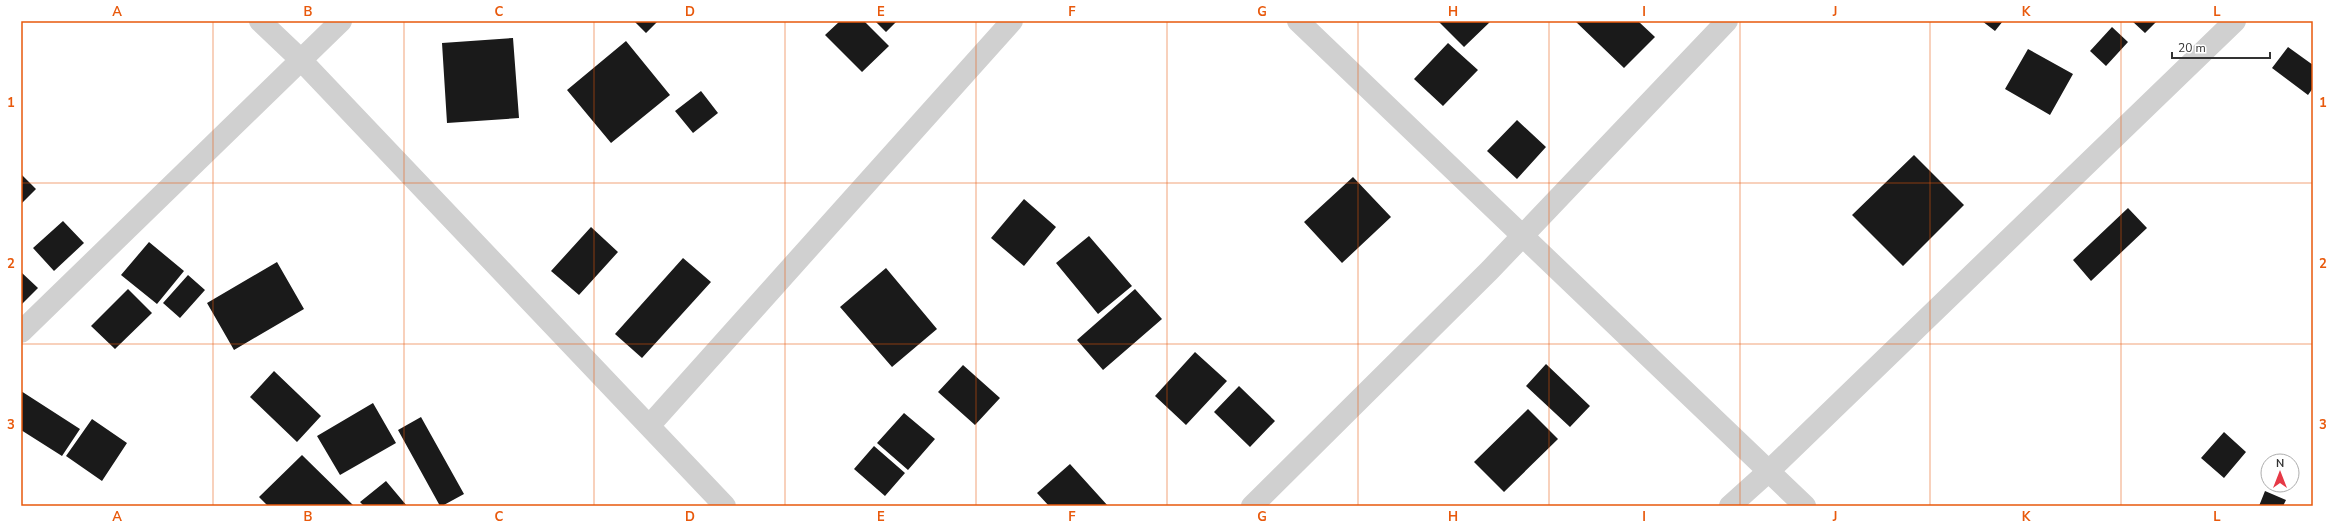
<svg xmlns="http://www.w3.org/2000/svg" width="2334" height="527" font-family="'Nunito Sans',sans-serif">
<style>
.building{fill:#1a1a1a}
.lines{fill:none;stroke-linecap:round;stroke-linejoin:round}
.minor{stroke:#d0d0d0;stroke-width:22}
.grid{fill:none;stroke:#e8590c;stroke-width:1;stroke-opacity:0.55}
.neatline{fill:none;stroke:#e8590c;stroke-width:1.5}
.grid-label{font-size:13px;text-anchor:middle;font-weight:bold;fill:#e8590c}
</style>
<rect width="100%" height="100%" fill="#fff"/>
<path class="building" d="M634,21H658L646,33Z
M840,21H864L889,46L862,72L825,35Z
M875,21H897L886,32Z
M1438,21H1491L1464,47Z
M1575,21H1638L1655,37L1624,68Z
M1982,21H2003L1995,31Z
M2132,21H2157L2145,33Z
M2112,27L2128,42L2106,66L2090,51Z
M513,38L519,118L447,123L442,43Z
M626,41L670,95L611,143L567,90Z
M1448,43L1478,70L1443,106L1414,79Z
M2288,47L2313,65V88L2308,95L2272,68Z
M2028,49L2073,74L2050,115L2005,89Z
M701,91L718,113L693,133L675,111Z
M1517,120L1546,147L1517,179L1487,151Z
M1914,155L1964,205L1903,266L1852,215Z
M21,174L36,189L21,204Z
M1353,177L1391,217L1342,263L1304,222Z
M1024,199L1056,227L1024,266L991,238Z
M2128,208L2147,228L2091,281L2073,260Z
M63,221L84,243L54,271L33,248Z
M591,227L618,252L579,295L551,271Z
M1089,236L1132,286L1098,314L1056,263Z
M149,242L184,271L157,304L121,275Z
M683,258L711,282L642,358L615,334Z
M277,262L304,309L234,350L207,303Z
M886,268L937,329L892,367L840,307Z
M21,272L38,288L21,305Z
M188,275L205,290L180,318L163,303Z
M128,289L152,313L115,349L91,326Z
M1135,289L1162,319L1103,370L1077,340Z
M1195,352L1227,381L1186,425L1155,396Z
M1546,364L1590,406L1570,427L1526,386Z
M963,365L1000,398L975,425L938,392Z
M274,371L321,416L297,442L250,397Z
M1239,386L1275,421L1250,447L1214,412Z
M21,391L80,429L62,456L21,430Z
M373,403L396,443L340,475L317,436Z
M1528,409L1558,439L1504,492L1474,462Z
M904,413L935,439L908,470L877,443Z
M421,417L464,494L442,506H440L398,430Z
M92,419L127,443L102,481L66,456Z
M2224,432L2246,452L2224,478L2201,458Z
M874,446L905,473L885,496L854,469Z
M302,455L354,506H268L259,497Z
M1070,464L1108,506H1049L1037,493Z
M386,481L407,506H364L360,502Z
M2265,491L2286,500L2283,506H2259Z"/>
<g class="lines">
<path class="minor" d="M260,21L300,59L725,506
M1298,21L1805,506
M21,332L341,21
M649,426L1012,21
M1252,506L1490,270L1727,21
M1730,506L1770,470L2235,21"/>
</g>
<path class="grid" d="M213,21V506M404,21V506M594,21V506M785,21V506M976,21V506M1167,21V506M1358,21V506M1549,21V506M1740,21V506M1930,21V506M2121,21V506M21,183H2313M21,344H2313"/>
<rect width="2334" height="527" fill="none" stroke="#ffffff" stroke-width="44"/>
<g transform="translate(2280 473)"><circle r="19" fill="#ffffff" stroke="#adadad"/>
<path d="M0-3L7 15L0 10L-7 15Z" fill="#e63946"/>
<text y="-6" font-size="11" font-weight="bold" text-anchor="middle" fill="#333333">N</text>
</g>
<path d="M2172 52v6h98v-6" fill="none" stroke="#333333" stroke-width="2"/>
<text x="2178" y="52" font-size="12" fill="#333333" stroke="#ffffff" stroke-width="3" paint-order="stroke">20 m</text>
<rect x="22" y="22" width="2290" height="483" class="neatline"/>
<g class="grid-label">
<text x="117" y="16">A</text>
<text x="308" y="16">B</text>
<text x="499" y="16">C</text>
<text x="690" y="16">D</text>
<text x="881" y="16">E</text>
<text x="1072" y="16">F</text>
<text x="1262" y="16">G</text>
<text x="1453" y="16">H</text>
<text x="1644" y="16">I</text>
<text x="1835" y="16">J</text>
<text x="2026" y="16">K</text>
<text x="2217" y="16">L</text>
<text x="11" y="107">1</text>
<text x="2323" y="107">1</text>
<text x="11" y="268">2</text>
<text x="2323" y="268">2</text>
<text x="11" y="429">3</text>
<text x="2323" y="429">3</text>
<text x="117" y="521">A</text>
<text x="308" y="521">B</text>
<text x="499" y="521">C</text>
<text x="690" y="521">D</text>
<text x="881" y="521">E</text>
<text x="1072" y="521">F</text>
<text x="1262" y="521">G</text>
<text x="1453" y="521">H</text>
<text x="1644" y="521">I</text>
<text x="1835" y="521">J</text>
<text x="2026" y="521">K</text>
<text x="2217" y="521">L</text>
</g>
</svg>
